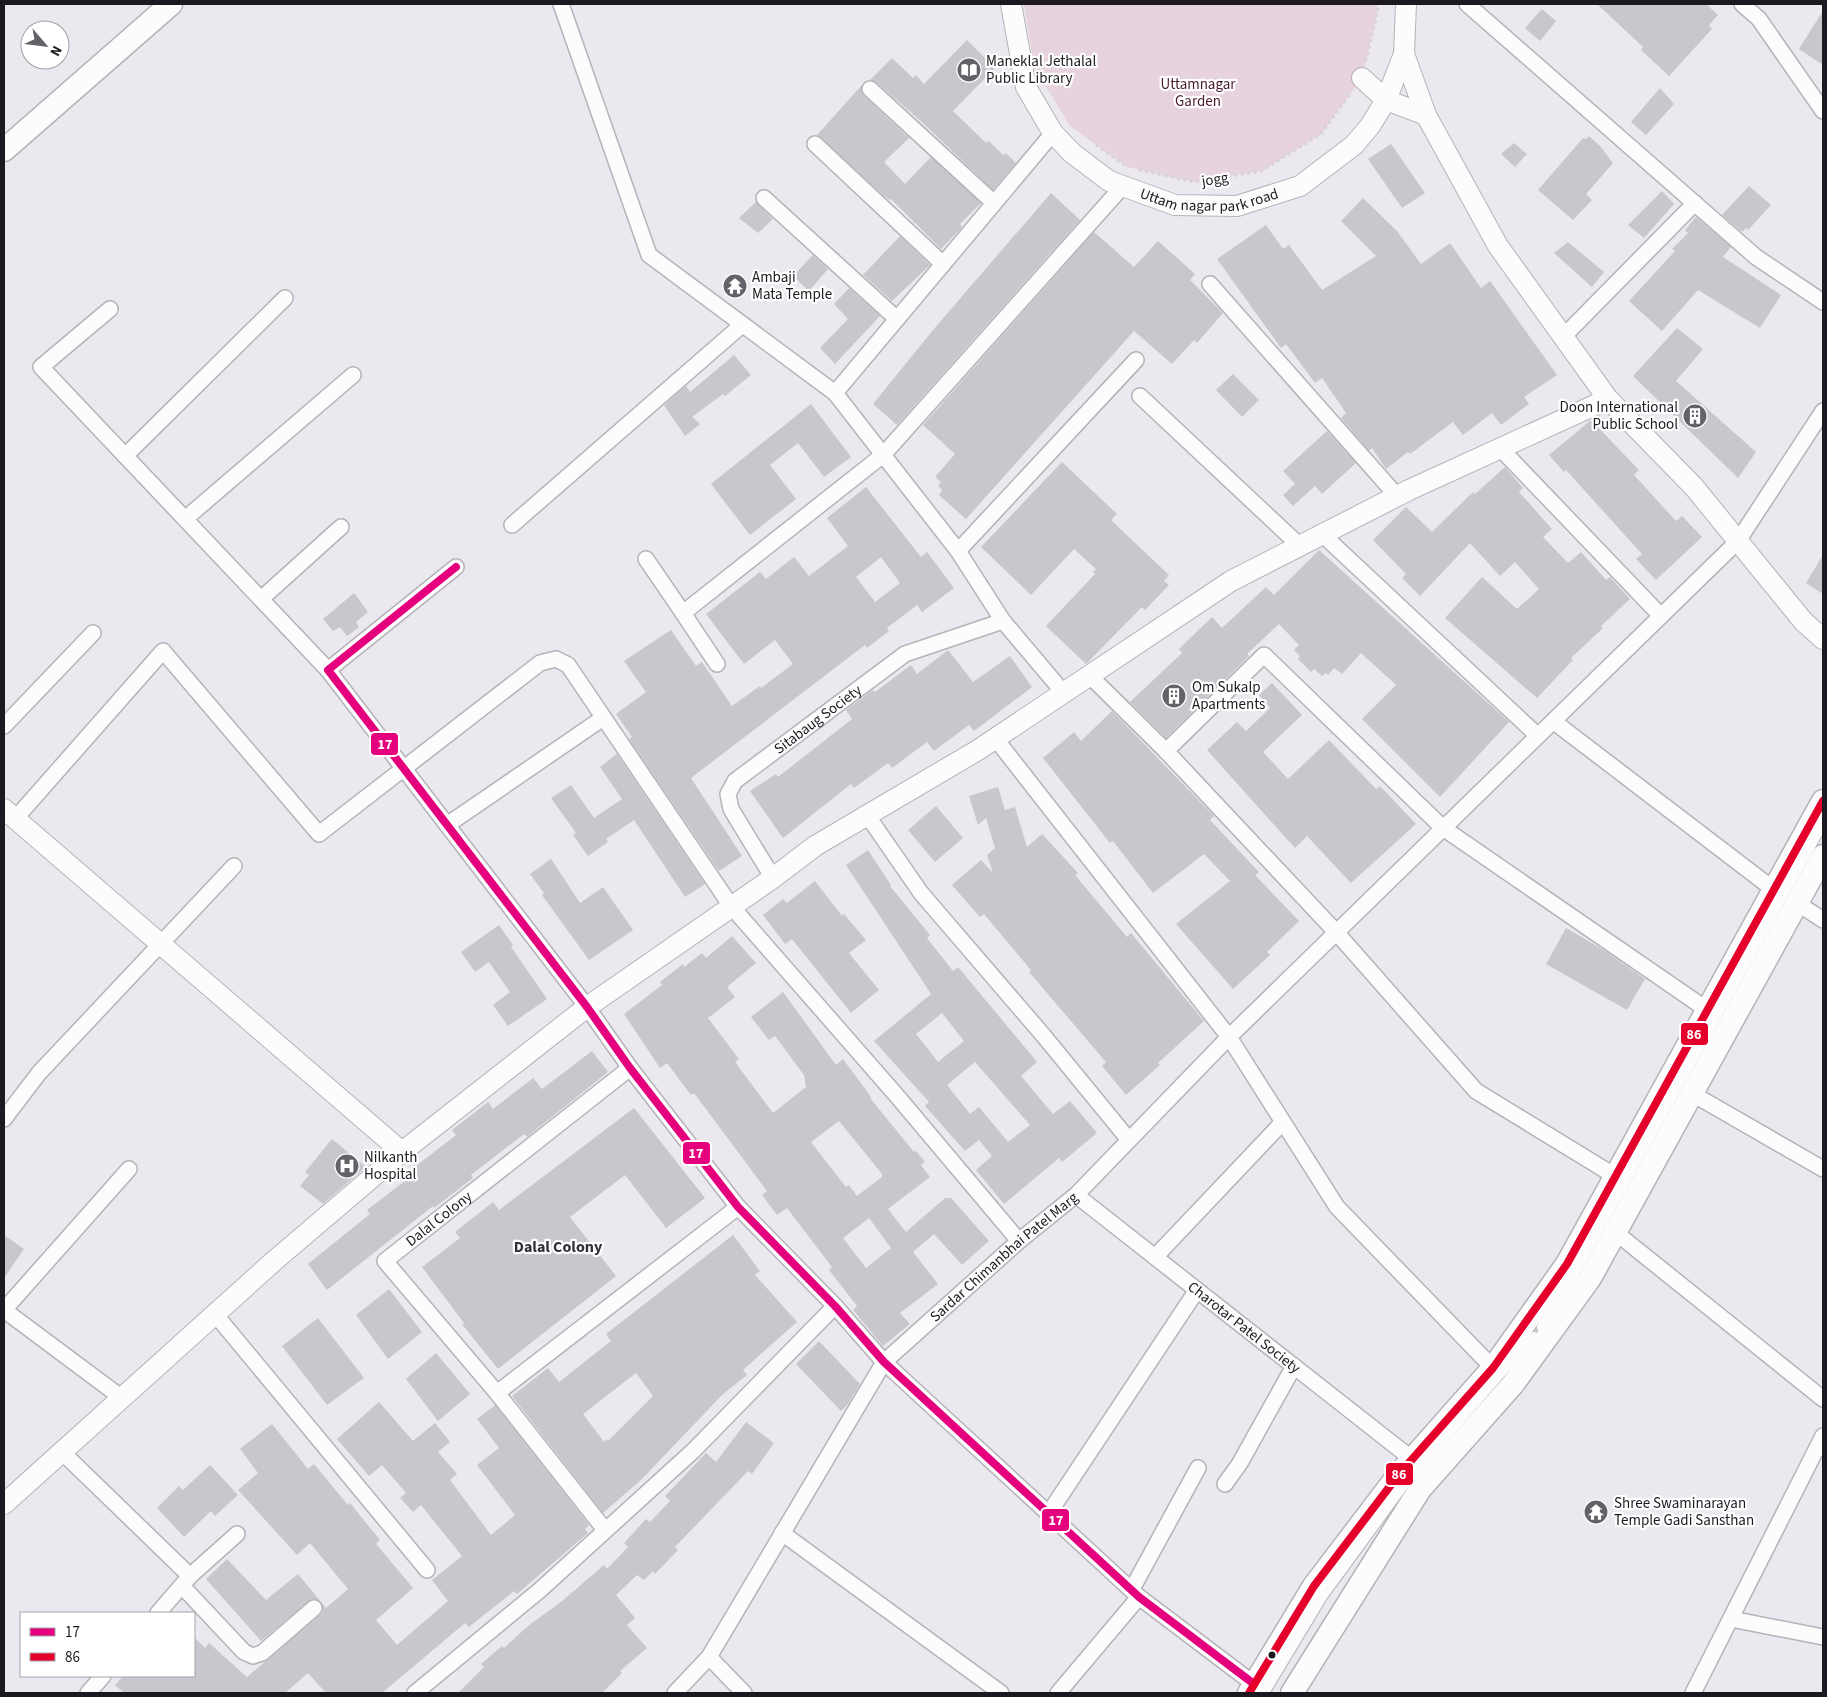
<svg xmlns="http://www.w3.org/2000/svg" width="1827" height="1697" font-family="'Source Sans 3',sans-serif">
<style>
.green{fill:#e7d3dd}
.building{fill:#c8c7cd;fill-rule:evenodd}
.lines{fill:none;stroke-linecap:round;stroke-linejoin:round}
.service-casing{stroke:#b5b3b8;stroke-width:10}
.minor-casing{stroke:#b5b3b8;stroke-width:18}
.tertiary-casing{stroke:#b5b3b8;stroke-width:22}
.secondary-casing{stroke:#b5b3b8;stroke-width:25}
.path{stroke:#d4d4d6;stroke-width:3;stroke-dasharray:2.5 4;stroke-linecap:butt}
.service{stroke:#fcfcfd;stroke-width:8}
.minor{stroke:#fcfcfd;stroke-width:15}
.tertiary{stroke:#fcfcfd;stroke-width:20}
.secondary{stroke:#fcfcfd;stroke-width:22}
.bus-1-casing{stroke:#fff;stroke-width:11}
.bus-2-casing{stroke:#fff;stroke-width:11}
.bus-1{stroke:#e5007d;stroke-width:8}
.bus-2{stroke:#e4002b;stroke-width:8}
.bus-dot{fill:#1c1a20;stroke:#fff;stroke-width:2}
.labels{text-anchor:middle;stroke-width:4.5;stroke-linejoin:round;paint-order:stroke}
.poi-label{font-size:15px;fill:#1c1a20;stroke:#fff;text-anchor:start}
.park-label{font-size:15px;fill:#4a1930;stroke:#fff}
.street-label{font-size:15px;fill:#1c1a20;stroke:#fff}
.neighbourhood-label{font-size:16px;font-weight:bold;fill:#332f3b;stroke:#fff}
.line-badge{stroke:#fff;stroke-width:2}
.badge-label{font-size:14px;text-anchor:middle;font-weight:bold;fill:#fff}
</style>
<rect width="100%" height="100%" fill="#ebe8f0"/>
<path class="green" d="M1024,4H1377L1378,10L1362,78L1321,134L1262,171L1194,182L1127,167L1070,126L1034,67Z"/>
<path class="building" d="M1597,4H1706L1718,15L1709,25L1712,29L1669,76L1641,50L1643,47Z
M1542,9L1556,21L1540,41L1525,28Z
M1823,11V65L1799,49Z
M967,40L995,68L953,111L986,143L989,141L1003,155L1006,153L1016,163L993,190L924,124L876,82L870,80L892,58L913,78L916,75L924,84Z
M861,86L864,96L909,138L884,162L905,184L931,157L981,203L960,224L962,227L941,249L891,199L890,200L884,196L817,135Z
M1660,88L1674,104L1646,135L1631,122Z
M1589,136L1600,146L1613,163L1586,194L1592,200L1573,220L1538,190L1583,138L1586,139Z
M1514,143L1527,154L1515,167L1501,154Z
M1391,144L1425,193L1402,208L1368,159Z
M1749,186L1771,205L1748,230L1746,228L1742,232L1722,215Z
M1662,191L1674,204L1644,238L1628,225Z
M1051,193L1080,220L897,425L873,404L933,330Z
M1363,198L1397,231L1421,264L1450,243L1481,288L1490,281L1557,375L1524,397L1529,404L1501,425L1492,413L1463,435L1453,422L1410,454L1408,452L1386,469L1372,448L1369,451L1341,418L1346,413L1322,378L1315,383L1286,344L1281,348L1217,259L1266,225L1283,249L1289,245L1322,290L1376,256L1341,221Z
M756,202L773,219L758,233L739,218Z
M1696,217L1731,247L1723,257L1781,295L1760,328L1698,290L1662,331L1629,301L1675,251L1672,249L1688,233L1685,230Z
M1094,232L1134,267L1158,241L1195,274L1190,280L1223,313L1197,343L1194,340L1172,364L1134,331L966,519L939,495L942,490L938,486L941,482L935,477L955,454L923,425Z
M900,236L930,265L892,301L863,275Z
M1568,242L1604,272L1592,287L1554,253Z
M813,255L828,269L809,291L793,276Z
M849,288L880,316L835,364L820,348L848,319L834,304Z
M1677,328L1703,349L1676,381L1756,452L1738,478L1633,376Z
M734,355L751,375L725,396L723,394L692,417L700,424L685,436L664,405L686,386L690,392Z
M1233,374L1259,400L1242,417L1216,390Z
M811,404L851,457L824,477L798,443L770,465L796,499L750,535L711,484Z
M1591,420L1639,470L1634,475L1676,521L1682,516L1702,537L1656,580L1636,559L1642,554L1566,470L1564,472L1549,455Z
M1327,431L1356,463L1322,494L1315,486L1293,506L1283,495L1295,484L1283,471Z
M1062,462L1117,514L1111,520L1169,575L1164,581L1169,585L1145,610L1142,607L1086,664L1046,626L1095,574L1093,572L1096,569L1074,549L1031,595L981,547Z
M1505,467L1523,488L1519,492L1552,529L1543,537L1568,563L1581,552L1606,580L1610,577L1630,599L1601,626L1603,628L1571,658L1573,660L1537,698L1445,618L1482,577L1517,609L1539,589L1515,562L1500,576L1470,543L1420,596L1402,578L1406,574L1373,540L1406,507L1432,532L1473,492L1475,494Z
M866,487L921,557L927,552L954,588L922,612L917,605L887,628L889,631L867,648L865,645L691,778L742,856L719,871L629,739L632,737L616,714L646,692L624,661L671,630L696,666L702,662L732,706L760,686L761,688L793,664L775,640L744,664L706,614L760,572L766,579L794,557L809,576L848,546L827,518ZM881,557L900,583L875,602L856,577Z
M1319,550L1509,722L1440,797L1362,719L1396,685L1361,653L1342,674L1334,668L1328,675L1326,673L1322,676L1314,669L1311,672L1298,659L1300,656L1294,650L1299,645L1279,624L1247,654L1249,656L1166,738L1130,702L1182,653L1179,649L1212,617L1222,628L1266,587L1274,595Z
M1823,555V594L1806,583Z
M354,593L368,612L356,622L359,627L347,636L340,627L333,631L323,619Z
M948,650L973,682L1010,656L1032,687L974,731L969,725L934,751L927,742L892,768L888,763L854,788L851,784L783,838L750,791L776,774L778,777L852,719L846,710L873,690L875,692L911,665L917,674Z
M1272,683L1302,715L1263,752L1288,779L1329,740L1376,789L1380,786L1416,824L1351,883L1307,836L1295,848L1207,750L1237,722L1246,731L1270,708L1259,695Z
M1112,711L1214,816L1210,820L1259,872L1255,875L1299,921L1267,952L1270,955L1233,989L1176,924L1230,881L1204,854L1153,893L1113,841L1110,843L1043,758L1074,732L1081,741Z
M617,754L705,884L685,897L634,820L606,839L608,842L588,856L573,835L576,833L551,798L571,785L594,818L622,799L600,767Z
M998,787L1005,810L1015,807L1027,847L1042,834L1078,873L1075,875L1127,937L1131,933L1204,1021L1158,1063L1160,1065L1126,1095L1102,1066L1106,1062L1029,972L1031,970L984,914L980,917L952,885L981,860L993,873L987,855L995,848L986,818L978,825L969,796Z
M936,806L963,838L935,862L908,830Z
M868,850L891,885L890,886L930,935L927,938L953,971L958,967L1037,1062L1021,1076L1053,1114L1070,1101L1097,1133L1062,1162L1059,1158L1004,1204L976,1170L992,1156L979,1140L965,1151L925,1106L929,1102L874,1041L931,994L846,865ZM942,1013L964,1041L938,1062L916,1034ZM975,1062L1030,1125L1008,1142L979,1107L970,1114L947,1085Z
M551,859L580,903L603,887L633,930L589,960L542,895L544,893L530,874Z
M815,881L842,916L844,914L866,940L849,953L879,990L851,1013L792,939L785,944L763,915L783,899L787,903Z
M499,925L513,945L511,947L547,999L508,1026L493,1005L510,992L489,962L475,972L461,952Z
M1566,928L1602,949L1645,979L1627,1010L1546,964Z
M732,936L756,963L727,987L735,997L708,1018L739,1059L735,1062L773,1113L806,1087L804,1075L775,1036L769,1040L751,1017L783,992L836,1065L843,1059L871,1097L870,1098L914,1152L916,1151L925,1162L921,1165L930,1177L888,1209L906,1232L945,1198H951L989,1241L962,1265L934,1234L913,1252L938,1284L900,1313L910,1324L883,1346L853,1310L857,1306L829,1270L832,1267L787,1208L777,1215L762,1195L767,1191L694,1093L691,1095L667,1063L660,1068L624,1014L662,985L660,982L683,964L684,967L702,953L706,958ZM839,1121L882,1174V1177L857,1196L849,1185L846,1187L811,1142ZM869,1218L891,1248L866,1268L843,1238Z
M592,1051L608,1072L527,1137L524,1134L471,1175L473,1178L434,1208L433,1206L327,1290L308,1264L370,1214L367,1210L410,1177L407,1173L456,1135L452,1130L488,1102L493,1109L533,1078L542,1089Z
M634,1108L705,1198L666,1228L625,1175L570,1217L616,1276L498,1369L462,1324L464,1323L422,1267L460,1238L455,1232L493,1202L499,1210Z
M332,1139L366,1167L323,1204L300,1186L309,1175L305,1172Z
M4,1235L24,1249L4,1278Z
M733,1235L760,1271L755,1275L797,1322L743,1370L747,1375L722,1395L642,1479L603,1513L512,1396L548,1368L559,1382L611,1341L606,1334ZM636,1373L653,1396L608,1441L607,1439L604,1442L583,1414Z
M389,1289L422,1332L388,1359L356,1315Z
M318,1318L364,1378L327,1405L282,1346Z
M819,1341L860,1384L848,1404L841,1411L796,1364Z
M436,1353L470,1394L438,1421L406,1379Z
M379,1402L413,1441L435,1423L450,1442L438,1452L457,1474L450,1480L491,1535L515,1515L477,1465L499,1448L477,1419L495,1405L589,1525L585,1529L588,1533L517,1594L514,1591L469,1627L465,1623L382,1693H326L308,1673L285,1693H124L115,1685L123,1676H194V1637L205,1648L209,1643L247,1677L323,1612L321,1602L312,1599L261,1641L206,1579L227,1559L266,1600L298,1574L326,1608L348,1589L310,1543L297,1555L238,1490L258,1473L240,1449L272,1424L308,1469L314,1464L348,1505L350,1503L380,1540L376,1544L413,1588L376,1620L397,1645L448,1601L432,1580L462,1556L421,1505L413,1512L400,1498L406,1493L382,1465L369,1476L337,1439Z
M746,1422L774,1443L752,1474L748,1471L675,1547L678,1550L655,1574L653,1571L644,1580L637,1575L616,1595L635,1618L627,1625L647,1648L620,1671L622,1673L602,1693H458L484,1667L481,1664L502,1646L504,1648L528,1626L561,1602L604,1565L607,1569L628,1547L624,1543L646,1519L650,1522L670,1501L665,1496L706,1453L716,1462Z
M210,1465L238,1495L215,1516L211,1511L184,1537L157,1508L179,1486L183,1490Z"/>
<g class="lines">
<defs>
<path id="service" d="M1541,1327L1579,1267L1823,825
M1265,1693L1323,1597L1404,1486L1534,1336"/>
<g id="minor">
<path d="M561,4L649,255L835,393"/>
<path d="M1467,4L1756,257L1823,302"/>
<path d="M1742,4L1759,19L1823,111"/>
<path d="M870,89L994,203"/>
<path d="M1053,133L835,393L958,551L1003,621L1063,692"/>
<path d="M815,144L943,264"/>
<path d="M764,198L897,319"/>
<path d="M1210,284L1397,496"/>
<path d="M110,309L41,367L328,670"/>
<path d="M1563,337L1695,203"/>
<path d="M1140,396L1300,546"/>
<path d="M1500,448L1661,616"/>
<path d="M125,456L285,298"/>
<path d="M185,519L353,375"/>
<path d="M512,525L742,325"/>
<path d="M1322,534L1538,736"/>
<path d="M958,551L1136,360"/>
<path d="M646,559L683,613"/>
<path d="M456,567L328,670L587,1007L630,1068L738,1207L835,1306L884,1362L1139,1597L1254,1684"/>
<path d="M261,599L341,527"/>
<path d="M717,664L683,613L883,455L1123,186"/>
<path d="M1089,675L1166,751"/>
<path d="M1553,721L1773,889"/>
<path d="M4,726L93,633"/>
<path d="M995,738L1229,1037L1337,1207L1493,1368"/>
<path d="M867,815L921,893L1043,1035L1129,1140"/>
<path d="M15,819L163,651L319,834L540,663L556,659L568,665L731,906L897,1096L1019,1241"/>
<path d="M447,825L603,718"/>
<path id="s1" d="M773,878L731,809L728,794L735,781L905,654L1003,621"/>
<path d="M1797,903L1823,920"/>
<path d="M1691,1093L1823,1169"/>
<path d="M4,1119L39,1073L234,866"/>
<path d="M1615,1176L1476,1091L1336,932L1166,751L1264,655L1443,828L1706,1009"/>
<path id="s2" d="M1076,1195L1412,1459"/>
<path d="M1615,1232L1823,1399"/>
<path d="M1155,1257L1283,1122"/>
<path d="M4,1310L129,1169"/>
<path d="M4,1310L122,1398"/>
<path d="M215,1314L427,1570"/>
<path d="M497,1393L738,1207"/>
<path d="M62,1452L190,1576"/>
<path d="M1225,1484L1240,1463L1294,1366"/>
<path d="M1049,1513L1197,1290"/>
<path id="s3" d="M605,1530L497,1393L385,1261L630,1068"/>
<path d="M782,1533L1001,1693"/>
<path d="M182,1586L244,1652L253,1656L262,1653L314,1608"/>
<path d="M1132,1589L1198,1468"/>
<path d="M158,1613L190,1576L237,1534"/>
<path d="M1731,1619L1823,1637"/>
<path d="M709,1657L744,1693"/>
<path d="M88,1693L103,1676"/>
<path d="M415,1693L540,1590L693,1451L835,1306"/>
<path id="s4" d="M675,1693L709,1657L884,1362L1019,1241L1076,1195L1229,1037L1738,541L1823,411"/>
<path d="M1058,1693L1139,1597"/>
<path d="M1693,1693L1823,1436"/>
</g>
<g id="tertiary">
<path id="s5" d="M1011,4L1026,87L1053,133L1072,153L1109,181L1175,205L1237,206L1300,186L1354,145L1370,126L1386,100L1404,54L1406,4"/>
<path d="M1404,54L1426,115L1498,246L1608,399L1694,487L1803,621L1823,639"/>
<path d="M1362,78L1386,100L1426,115"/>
<path d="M4,809L402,1152"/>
<path d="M4,1504L274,1261L402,1152L587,1007L773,878L815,846L978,750L1231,581L1409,490L1608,399"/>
</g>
<path id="secondary" d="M4,150L171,4
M1249,1693L1314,1586L1400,1473L1493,1368L1567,1264L1823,801
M1292,1693L1420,1489L1513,1384L1590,1278L1823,856"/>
</defs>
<use href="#service" class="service-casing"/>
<use href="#minor" class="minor-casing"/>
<use href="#tertiary" class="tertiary-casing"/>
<use href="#secondary" class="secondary-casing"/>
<path class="path" d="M1366,61L1378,10L1377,4
M1096,145L1124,165
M1139,170L1194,182L1262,171L1321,134L1351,93"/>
<use href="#service" class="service"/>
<use href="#minor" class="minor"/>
<use href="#tertiary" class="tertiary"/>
<use href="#secondary" class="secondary"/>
<defs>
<path id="bus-1" d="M456,567L328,670L587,1007L630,1068L738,1207L835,1306L884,1362L1139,1597L1254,1684"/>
<path id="bus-2" d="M1249,1693L1314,1586L1400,1473L1493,1368L1567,1264L1823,801"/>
</defs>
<use href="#bus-1" class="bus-1-casing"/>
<use href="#bus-2" class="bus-2-casing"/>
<use href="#bus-1" class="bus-1"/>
<use href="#bus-2" class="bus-2"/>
</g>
<defs>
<symbol id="library-disc" viewBox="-11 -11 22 22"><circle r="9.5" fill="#646269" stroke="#fff"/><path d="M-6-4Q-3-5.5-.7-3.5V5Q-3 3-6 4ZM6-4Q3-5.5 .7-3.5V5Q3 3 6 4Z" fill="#fff"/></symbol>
<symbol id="temple-disc" viewBox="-11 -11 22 22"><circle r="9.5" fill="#646269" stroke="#fff"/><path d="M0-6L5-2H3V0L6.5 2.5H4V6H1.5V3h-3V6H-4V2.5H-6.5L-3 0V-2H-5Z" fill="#fff"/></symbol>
<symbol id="building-disc" viewBox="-11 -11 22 22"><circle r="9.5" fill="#646269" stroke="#fff"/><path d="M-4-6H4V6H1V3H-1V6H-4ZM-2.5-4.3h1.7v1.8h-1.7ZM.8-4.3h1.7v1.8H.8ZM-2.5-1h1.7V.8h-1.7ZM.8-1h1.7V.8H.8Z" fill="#fff"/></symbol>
<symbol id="hospital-disc" viewBox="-11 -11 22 22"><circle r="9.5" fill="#646269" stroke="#fff"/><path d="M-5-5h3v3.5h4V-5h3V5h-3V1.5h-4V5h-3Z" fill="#fff"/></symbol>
</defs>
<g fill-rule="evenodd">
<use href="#library-disc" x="955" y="56" width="28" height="28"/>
<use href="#temple-disc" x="721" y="272" width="28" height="28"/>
<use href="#building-disc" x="1681" y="402" width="28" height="28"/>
<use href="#building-disc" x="1160" y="682" width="28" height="28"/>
<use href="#hospital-disc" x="333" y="1152" width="28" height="28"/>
<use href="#temple-disc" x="1582" y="1498" width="28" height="28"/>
</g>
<circle class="bus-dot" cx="1272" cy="1655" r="4.5"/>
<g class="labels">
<g class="poi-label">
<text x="986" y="66">Maneklal Jethalal<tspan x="986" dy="17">Public Library</tspan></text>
<text x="752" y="282">Ambaji<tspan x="752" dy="17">Mata Temple</tspan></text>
<text x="1678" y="412" text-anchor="end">Doon International<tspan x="1678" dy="17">Public School</tspan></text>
<text x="1192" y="692">Om Sukalp<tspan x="1192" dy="17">Apartments</tspan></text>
<text x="364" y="1162">Nilkanth<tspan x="364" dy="17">Hospital</tspan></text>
<text x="1614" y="1508">Shree Swaminarayan<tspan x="1614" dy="17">Temple Gadi Sansthan</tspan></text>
</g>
<g class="park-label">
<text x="1198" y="89">Uttamnagar<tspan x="1198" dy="17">Garden</tspan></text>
</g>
<g class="street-label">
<text transform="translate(1215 179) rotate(-9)" y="5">jogg</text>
<text dy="5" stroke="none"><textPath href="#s5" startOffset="316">Uttam nagar park road</textPath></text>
<text dy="5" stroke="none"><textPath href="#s1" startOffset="214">Sitabaug Society</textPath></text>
<text dy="5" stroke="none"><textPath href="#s3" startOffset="416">Dalal Colony</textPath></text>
<text dy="5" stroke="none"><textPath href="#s4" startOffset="552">Sardar Chimanbhai Patel Marg</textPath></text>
<text dy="5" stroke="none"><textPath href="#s2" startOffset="214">Charotar Patel Society</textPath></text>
</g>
<g class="neighbourhood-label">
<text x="558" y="1252">Dalal Colony</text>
</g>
</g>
<g class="line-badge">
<rect x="370" y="732" width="29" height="24" rx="5" fill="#e5007d"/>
<rect x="1680" y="1022" width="29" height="24" rx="5" fill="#e4002b"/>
<rect x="682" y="1141" width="29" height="24" rx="5" fill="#e5007d"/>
<rect x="1385" y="1462" width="29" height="24" rx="5" fill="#e4002b"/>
<rect x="1041" y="1508" width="29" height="24" rx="5" fill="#e5007d"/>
</g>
<g class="badge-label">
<text x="385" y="749">17</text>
<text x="1694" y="1039">86</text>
<text x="696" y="1158">17</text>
<text x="1399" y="1479">86</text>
<text x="1056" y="1525">17</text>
</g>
<rect width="1827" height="1697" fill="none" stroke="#1c1a20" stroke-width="10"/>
<rect x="20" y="1612" width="175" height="65" fill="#ffffff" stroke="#a4a3a6"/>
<rect x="30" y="1628" width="25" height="8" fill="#e5007d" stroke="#a4a3a6"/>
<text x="65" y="1637" font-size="15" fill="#1c1a20">17</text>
<rect x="30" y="1653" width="25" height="8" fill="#e4002b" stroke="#a4a3a6"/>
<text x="65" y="1662" font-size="15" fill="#1c1a20">86</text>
<g transform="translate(45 45) rotate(118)"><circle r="24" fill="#ffffff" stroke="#a4a3a6"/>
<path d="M0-4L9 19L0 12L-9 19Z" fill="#646269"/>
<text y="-8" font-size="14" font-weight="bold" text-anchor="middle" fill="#1c1a20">N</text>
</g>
</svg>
